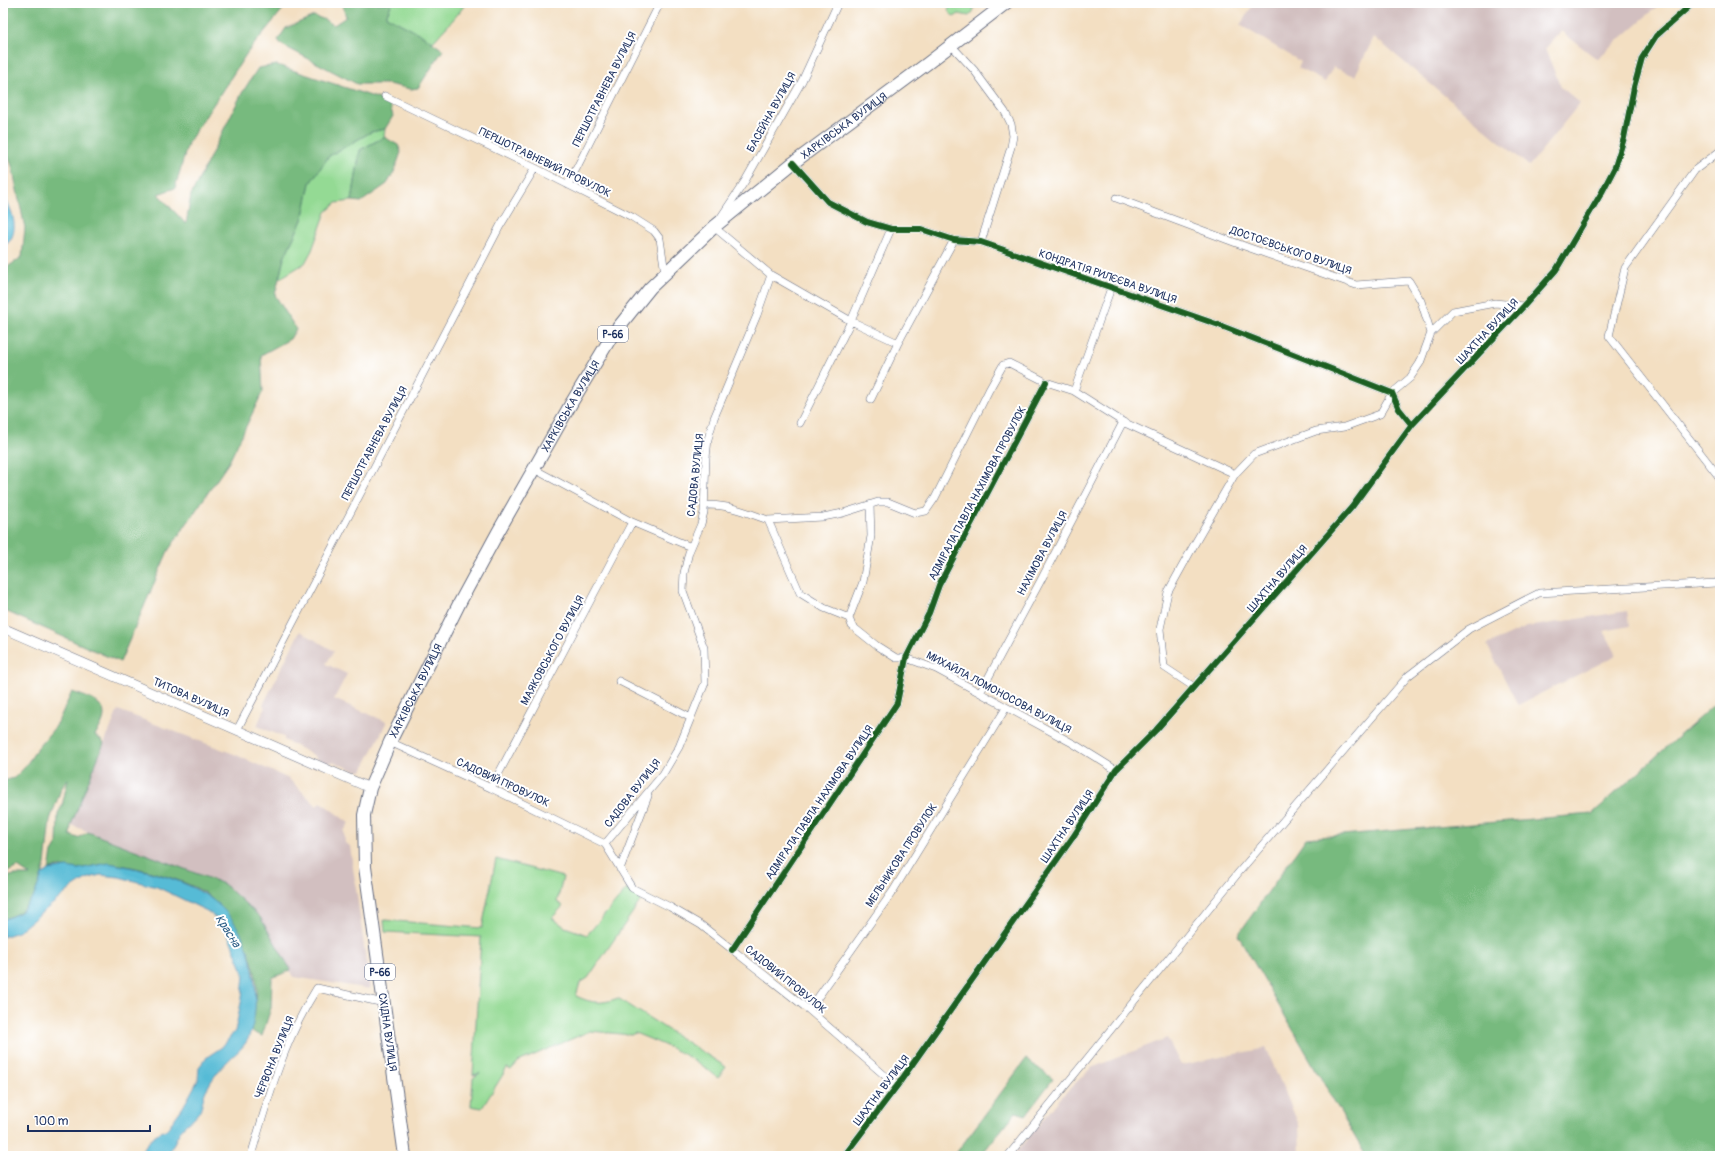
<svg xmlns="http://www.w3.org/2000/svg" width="1723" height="1159" font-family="Pangolin,sans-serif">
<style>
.industrial{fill:#d2bfc0}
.green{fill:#94da94;stroke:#588479}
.forest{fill:#77ba7e;stroke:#49746e}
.water{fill:#57bbd6;stroke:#39759a}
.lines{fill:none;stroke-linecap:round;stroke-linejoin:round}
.minor-casing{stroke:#676d81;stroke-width:8}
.tertiary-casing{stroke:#676d81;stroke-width:10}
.primary-casing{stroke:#676d81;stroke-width:14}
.minor{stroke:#fff;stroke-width:7}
.tertiary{stroke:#fff;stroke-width:9}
.primary{stroke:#fff;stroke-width:12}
.cycleway-casing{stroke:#fff;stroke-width:8}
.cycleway{stroke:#1b5e20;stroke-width:6}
.labels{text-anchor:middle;stroke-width:4;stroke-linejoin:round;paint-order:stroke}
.shield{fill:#fff;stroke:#5f6d8e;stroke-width:1}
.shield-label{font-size:10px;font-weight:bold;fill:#1b2f5e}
.street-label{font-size:11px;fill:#1b2f5e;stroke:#fff}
.water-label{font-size:12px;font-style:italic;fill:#306088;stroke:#fff}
</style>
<rect width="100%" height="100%" fill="#fff"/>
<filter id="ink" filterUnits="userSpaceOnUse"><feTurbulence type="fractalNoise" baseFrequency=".025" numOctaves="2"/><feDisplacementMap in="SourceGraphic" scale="8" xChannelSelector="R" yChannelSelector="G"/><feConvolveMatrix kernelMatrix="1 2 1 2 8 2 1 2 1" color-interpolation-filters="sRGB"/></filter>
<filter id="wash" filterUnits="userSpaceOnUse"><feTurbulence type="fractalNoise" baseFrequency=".012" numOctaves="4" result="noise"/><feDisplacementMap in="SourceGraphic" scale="16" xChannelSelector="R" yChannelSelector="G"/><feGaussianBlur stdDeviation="0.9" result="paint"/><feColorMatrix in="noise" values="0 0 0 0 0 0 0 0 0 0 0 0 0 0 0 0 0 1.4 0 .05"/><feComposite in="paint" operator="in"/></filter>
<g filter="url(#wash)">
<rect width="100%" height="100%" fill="#f3dfc2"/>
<path class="industrial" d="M1254,3H1661L1597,59L1561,31L1545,49L1561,87L1580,103L1529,166L1374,37L1355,76L1333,67L1325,82L1298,68L1301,62L1240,25Z
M1627,611L1629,626L1604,631L1617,655L1518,705L1487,645L1527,627Z
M300,631L334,651L326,664L347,674L334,699L387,722L362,771H357L333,762L328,763L316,759L315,756L284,740V737L257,726L265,707L263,705Z
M118,710L234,754L289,779L317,806L321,802L349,823L344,831L345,843L350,846L370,989L294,977L260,917L224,884L71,825Z
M1167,1038L1181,1065L1266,1048L1299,1125L1300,1156H1013L1063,1095L1091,1068Z"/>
<path class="green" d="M392,3H466C457,17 444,29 433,42L386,16Z
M951,3L971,5L974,7L973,12L969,16L959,14L954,17L948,11Z
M385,129L384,137L360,150L352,201L336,203L326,212L312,250L305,263L279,279L284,258L302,220L310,183L329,156L371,132Z
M496,859L563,877L557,902L563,906L552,918L565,927L587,935L627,889L641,900L588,978L580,983L576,996C593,1004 602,1004 618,998L726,1067L718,1078C694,1056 664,1045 635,1033L631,1035L590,1031L518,1062L511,1070L507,1068L482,1108L471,1106L473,1078L480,1073L473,1075L481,937L385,932L384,920L482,928Z"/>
<path class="forest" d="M3,3H288L247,53L188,143L175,188L158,194L186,224L191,195L242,93L258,68L277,65L389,102L393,116L385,129L371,132L329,156L310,183L302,220L284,258L275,295L296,329L290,339L261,355L263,391L229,462L168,551L120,662L3,610V450L5,439L3,432V270L22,257L25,228L12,166L3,143Z
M338,3H392L386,16L422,35L443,50L418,88L411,89L388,84H357L282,45L278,40L286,28L314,16L323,19L334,25L346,17L343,6Z
M384,137L398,145L401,152L394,172L387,184L361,202L352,201L360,150Z
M72,692C99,701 115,707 95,735L104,743L71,825L70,835L78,838L88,832L224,884L260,917L291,970L272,978L271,1008L262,1036L251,1031C253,1018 256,1004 257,991C257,956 233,916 206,894C190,881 132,865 111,864C100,863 89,868 78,869C65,870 63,863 49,870L52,852L57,844L58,813L62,806L68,779L61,789L50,820L45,864L42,875L34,896L20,912L3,920V878L14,875H30L18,867L3,874V781L14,778L24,768L39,746L56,726Z
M1720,699V1156H1366L1238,935L1306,838L1592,814Z
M1026,1059L1053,1079L1026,1115L1016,1112L985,1150L982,1156H954Z"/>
<path class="water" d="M3,195C13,210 22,235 3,247Z
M109,863C180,877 242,893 254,976C257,993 256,1023 248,1039C243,1049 233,1055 226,1063C219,1070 212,1079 208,1087C203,1094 203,1103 200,1110C196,1118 186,1123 181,1130C176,1137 172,1151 166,1156H129L140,1152L155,1135L167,1129L183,1107L198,1080L199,1067L207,1057L222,1047L235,1031L242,998L244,974L226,929L216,918L207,911L157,887L119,877L100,875L86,879L72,888L18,932L3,937V920L21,912L34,896L42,875L49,870L66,867L78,869Z"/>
</g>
<g filter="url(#ink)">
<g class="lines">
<defs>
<path id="minor" d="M951,45L974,70L1005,112L1011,124L1013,136L1011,147L981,242
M385,96L535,168L632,217L654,231L660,239L665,273
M1720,151L1695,170L1625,268L1609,336L1720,478
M793,163L828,202L867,222L891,229H921L954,240L981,242L1219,325L1392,393L1399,409L1412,425
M568,185L660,3
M1116,198L1247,247L1356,285L1409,281L1421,301L1431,333
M721,217L745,181L802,81L838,3
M716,225L714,227L771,275L851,321L898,343
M1074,391L1111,288
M871,399L898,343L954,240
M800,423L851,321L891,229
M534,469L632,522L691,547
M704,505C727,504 746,512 768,520L800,593L824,608L849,618L852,626L877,646L896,658H906L936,669L1074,744L1116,770
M768,520L823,517L843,513L878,502H888L915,513L926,511L935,498L989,390L1003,365L1009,363L1046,382L1074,391L1123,422L1235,474
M849,618L863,582L871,536L870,505
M619,681L691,718
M1194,687L1164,667L1160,629L1168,592L1194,545L1235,474L1254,454L1316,431L1344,427L1380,414L1392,393L1410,378L1420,363L1431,333L1453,311L1495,303L1524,306
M980,693L1041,580L1123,422
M237,730L500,226L535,168
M390,742L491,788L605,844
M491,788L632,522
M605,844L663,774L679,747L705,683L704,648L683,591L684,573L689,552L701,524L704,512L706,458L708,439L714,418L757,315L771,275
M605,844L632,888L670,907L701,925L809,1010L897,1086
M620,869L648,796
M732,950L897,703L906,658L929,613L939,585L1046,382
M809,1010L893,891L1006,708
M251,1156C268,1098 284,1040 317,988L384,1003
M844,1156L897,1086L1073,837L1116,770L1156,730L1352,507L1412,425L1524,306L1556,270L1602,192L1615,167L1624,138L1634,87L1642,58L1656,36L1693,3
M1008,1156L1239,872L1408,676L1469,629L1539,593L1716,583L1720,580"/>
<path id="tertiary" d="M3,628L370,788"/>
<g id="primary">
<path id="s1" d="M405,1156L365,867L364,815L370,788L390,742L459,604L498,532L572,402L613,334L650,288L714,227L793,163L928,63L1006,3"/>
</g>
</defs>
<use href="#minor" class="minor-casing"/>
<use href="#tertiary" class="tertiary-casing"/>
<use href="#primary" class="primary-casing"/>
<use href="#minor" class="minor"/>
<use href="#tertiary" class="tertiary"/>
<use href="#primary" class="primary"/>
<defs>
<path id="cycleway" d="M793,163L828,202L867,222L891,229H921L954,240L981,242L1219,325L1392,393L1399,409L1412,425
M732,950L897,703L906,658L929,613L939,585L1046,382
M844,1156L897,1086L1073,837L1116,770L1156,730L1352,507L1412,425L1524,306L1556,270L1602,192L1615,167L1624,138L1634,87L1642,58L1656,36L1693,3"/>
</defs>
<use href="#cycleway" class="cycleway-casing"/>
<use href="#cycleway" class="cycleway"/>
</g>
</g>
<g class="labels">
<g class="shield">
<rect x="598" y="326" width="30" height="16" rx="3"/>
<rect x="365" y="964" width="30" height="16" rx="3"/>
</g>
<g class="shield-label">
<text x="613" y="338">Р-66</text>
<text x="380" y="976">Р-66</text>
</g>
<g class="street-label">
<text transform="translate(604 89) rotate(-63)" y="4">ПЕРШОТРАВНЕВА ВУЛИЦЯ</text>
<text transform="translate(771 112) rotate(-61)" y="4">БАСЕЙНА ВУЛИЦЯ</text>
<text dy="4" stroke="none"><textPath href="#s1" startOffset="1199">ХАРКІВСЬКА ВУЛИЦЯ</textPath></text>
<text transform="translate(545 162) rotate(26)" y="4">ПЕРШОТРАВНЕВИЙ ПРОВУЛОК</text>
<text transform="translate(1291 250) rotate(19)" y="4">ДОСТОЄВСЬКОГО ВУЛИЦЯ</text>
<text transform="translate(1108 276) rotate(19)" y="4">КОНДРАТІЯ РИЛЄЄВА ВУЛИЦЯ</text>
<text transform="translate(1487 331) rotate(-47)" y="4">ШАХТНА ВУЛИЦЯ</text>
<text dy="4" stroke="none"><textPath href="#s1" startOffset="803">ХАРКІВСЬКА ВУЛИЦЯ</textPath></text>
<text transform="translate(374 443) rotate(-62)" y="4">ПЕРШОТРАВНЕВА ВУЛИЦЯ</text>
<text transform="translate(695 475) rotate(-84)" y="4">САДОВА ВУЛИЦЯ</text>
<text transform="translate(977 493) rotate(-62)" y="4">АДМІРАЛА ПАВЛА НАХІМОВА ПРОВУЛОК</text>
<text transform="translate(1042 553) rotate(-62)" y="4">НАХІМОВА ВУЛИЦЯ</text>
<text transform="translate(1277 578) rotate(-49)" y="4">ШАХТНА ВУЛИЦЯ</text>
<text transform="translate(552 650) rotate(-62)" y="4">МАЯКОВСЬКОГО ВУЛИЦЯ</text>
<text dy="4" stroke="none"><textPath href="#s1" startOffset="479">ХАРКІВСЬКА ВУЛИЦЯ</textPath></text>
<text transform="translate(999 692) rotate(28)" y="4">МИХАЙЛА ЛОМОНОСОВА ВУЛИЦЯ</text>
<text transform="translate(191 697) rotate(24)" y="4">ТИТОВА ВУЛИЦЯ</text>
<text transform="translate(503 782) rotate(25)" y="4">САДОВИЙ ПРОВУЛОК</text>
<text transform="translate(632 793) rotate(-52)" y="4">САДОВА ВУЛИЦЯ</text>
<text transform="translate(819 802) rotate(-56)" y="4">АДМІРАЛА ПАВЛА НАХІМОВА ВУЛИЦЯ</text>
<text transform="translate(1067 826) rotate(-56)" y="4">ШАХТНА ВУЛИЦЯ</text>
<text transform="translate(901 855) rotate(-57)" y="4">МЕЛЬНИКОВА ПРОВУЛОК</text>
<text transform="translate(786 979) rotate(39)" y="4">САДОВИЙ ПРОВУЛОК</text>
<text transform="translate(388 1032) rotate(82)" y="4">СХІДНА ВУЛИЦЯ</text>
<text transform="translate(274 1057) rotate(-68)" y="4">ЧЕРВОНА ВУЛИЦЯ</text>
<text transform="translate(881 1090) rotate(-53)" y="4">ШАХТНА ВУЛИЦЯ</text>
</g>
<g class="water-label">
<text transform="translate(228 931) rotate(58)" y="4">Красна</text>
</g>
</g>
<rect width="1723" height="1159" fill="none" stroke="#fff" stroke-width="16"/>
<path d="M28 1125v6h122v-6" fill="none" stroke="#1b2f5e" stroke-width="2"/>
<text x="34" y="1125" font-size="12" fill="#1b2f5e" stroke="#ffffff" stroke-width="3" paint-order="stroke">100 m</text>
</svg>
